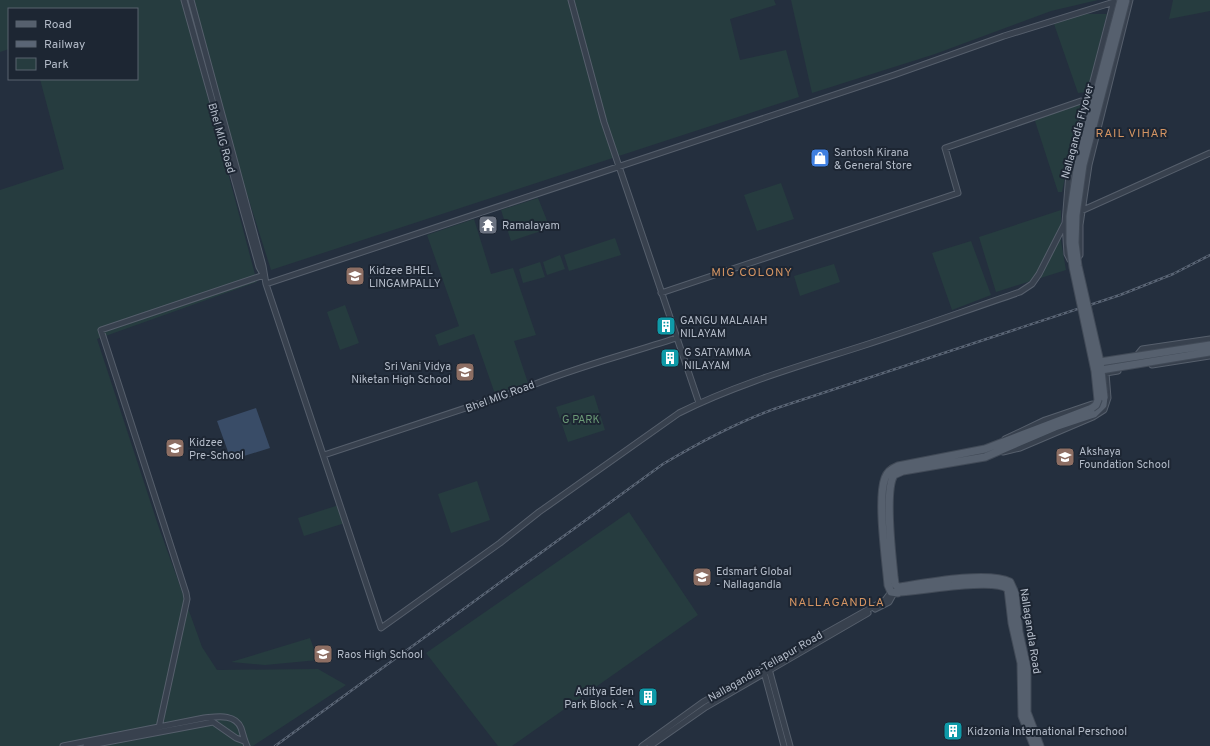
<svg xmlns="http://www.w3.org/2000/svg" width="1210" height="746" font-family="Overpass,sans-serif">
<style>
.green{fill:#263c3f}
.water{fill:#394c67}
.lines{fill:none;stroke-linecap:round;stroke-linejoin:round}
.minor-casing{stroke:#565f6c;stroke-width:7}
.major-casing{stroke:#414a57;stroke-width:9}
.minor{stroke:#38414e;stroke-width:5}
.major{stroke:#56606e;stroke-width:7}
.rail-casing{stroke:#5a6575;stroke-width:2.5}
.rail{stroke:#1d2633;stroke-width:1;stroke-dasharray:3;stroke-linecap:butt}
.major-bridge-casing{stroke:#414a57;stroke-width:9;stroke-linecap:butt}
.major-bridge{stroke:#56606e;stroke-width:7}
.labels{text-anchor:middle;stroke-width:4;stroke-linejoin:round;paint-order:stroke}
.street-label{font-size:11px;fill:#b4bcc9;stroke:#1d2633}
.poi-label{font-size:11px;fill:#b4bcc9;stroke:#1d2633;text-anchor:start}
.park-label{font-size:11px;fill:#6b9a76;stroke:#1d2633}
.neighbourhood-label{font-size:12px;letter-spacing:1px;fill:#d59563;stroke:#1d2633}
</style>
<rect width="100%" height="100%" fill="#242f3e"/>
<path class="green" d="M0,0H182L257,282L97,339L158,525L202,647L217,670L318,669L346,685L253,746H0V190L64,169L40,79H137V9H9V49L0,52Z
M191,0H774L776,5L730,19L740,60L786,50L799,97L271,270L223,118Z
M791,0H1098L1051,11L935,54L812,93Z
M1173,0H1210V11L1169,19Z
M1084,14H1107L1087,92L1078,93L1054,24Z
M1080,104H1082L1083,108L1071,149L1062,192H1058L1035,121L1036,119Z
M781,183L794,219L757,231L744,195Z
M538,198L550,228L511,241L501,210Z
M1061,210V241L1066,270L996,292L979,237Z
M474,219L491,274L513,268L536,335L514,341L528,383L495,394L474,334L439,346L435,335L459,326L427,235Z
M615,238L621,255L569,271L564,255Z
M971,241L991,295L952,310L932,253Z
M560,255L565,269L547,275L543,262Z
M540,262L545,277L523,283L519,269Z
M834,264L840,282L800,296L794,276Z
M345,305L359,343L340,350L327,312Z
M594,395L605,430L568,442L556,407Z
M477,481L490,520L451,533L438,494Z
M339,505L345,523L304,536L298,518Z
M629,512L698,615L512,746H498L426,653Z
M310,638L318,660L265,665L231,662Z"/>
<path class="water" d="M256,408L270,448L231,460L217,421Z"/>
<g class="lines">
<defs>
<path id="minor" d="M184,0L259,267L263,274
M191,0L263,266L266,284L381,628L500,543L539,512L679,413C737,384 800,366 862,346C915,329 967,310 1020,292L1032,284L1039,274L1065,223L1081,211L1210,153
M571,0L604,122L699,403
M1114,1L1069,173L1065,223L1067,254L1070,260H1076L1080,255V225L1089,165L1130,0
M266,284L894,75L1004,36L1114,2
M661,293L958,193L945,148L1081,101L1088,103
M1139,358L1138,354L1142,349L1210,339
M1152,365L1210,356
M1005,439L1045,420L1092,404
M1003,452L1020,448L1093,417L1104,410L1108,398L1106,373L1118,371
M324,455L523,389C572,368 625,355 676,338
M875,609L889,602L894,593
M769,669L790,746
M764,672L784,746
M158,732L187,599L186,593L101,330L264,275
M63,746L204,718C216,717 235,713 241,728C243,734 244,740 247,746
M86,746L213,722L236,738L244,741
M642,746L703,702L885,600L891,592
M650,746L706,707L868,613"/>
<path id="major" d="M1092,408L985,449L898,466C893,468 887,472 885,478C877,499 886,561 888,585L891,592L898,593L900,590L895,584L894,576C892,555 884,491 894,475L903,471L985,457L1055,427L1094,414L1103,405L1104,397
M900,587C925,583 988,571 1010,582L1015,593L1019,632L1027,668V712L1040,746
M900,592C920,591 995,577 1008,589L1012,623L1021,663L1022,716L1034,746"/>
</defs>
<use href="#minor" class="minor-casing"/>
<use href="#major" class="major-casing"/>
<use href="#minor" class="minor"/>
<use href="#major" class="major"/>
<defs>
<path id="rail" d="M275,746L663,464C700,442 737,422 777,408L1120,295L1173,274L1210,255"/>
</defs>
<use href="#rail" class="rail-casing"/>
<use href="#rail" class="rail"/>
<defs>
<path id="major-bridge" d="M1100,362L1210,345
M1101,370L1210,352
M1104,397L1100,362L1078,266L1075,243L1076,215L1083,165L1126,0
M1092,408L1096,405L1098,400L1095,371L1073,267L1070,243V216L1078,163L1121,0"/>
</defs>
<use href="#major-bridge" class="major-bridge-casing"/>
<use href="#major-bridge" class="major-bridge"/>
</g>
<defs>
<symbol id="shop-square" viewBox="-11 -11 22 22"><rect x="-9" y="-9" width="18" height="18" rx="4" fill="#3f7fe0" stroke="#1d2633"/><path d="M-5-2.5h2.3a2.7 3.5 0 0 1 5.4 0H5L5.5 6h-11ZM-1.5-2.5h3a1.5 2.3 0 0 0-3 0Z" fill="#fff"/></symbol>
<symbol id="temple-square" viewBox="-11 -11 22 22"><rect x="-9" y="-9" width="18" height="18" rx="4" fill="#6b7280" stroke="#1d2633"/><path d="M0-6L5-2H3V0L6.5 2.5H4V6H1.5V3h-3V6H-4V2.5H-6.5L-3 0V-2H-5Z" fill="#fff"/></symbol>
<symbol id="university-square" viewBox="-11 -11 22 22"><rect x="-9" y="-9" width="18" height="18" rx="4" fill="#8d6e63" stroke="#1d2633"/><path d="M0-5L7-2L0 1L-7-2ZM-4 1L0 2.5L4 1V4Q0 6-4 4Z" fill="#fff"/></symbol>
<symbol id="building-square" viewBox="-11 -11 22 22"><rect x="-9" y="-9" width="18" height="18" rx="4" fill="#0f9aa8" stroke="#1d2633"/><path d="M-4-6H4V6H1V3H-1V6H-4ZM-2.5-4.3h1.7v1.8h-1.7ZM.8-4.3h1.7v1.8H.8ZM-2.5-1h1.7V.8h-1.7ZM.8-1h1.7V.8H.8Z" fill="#fff"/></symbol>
<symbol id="school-square" viewBox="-11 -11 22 22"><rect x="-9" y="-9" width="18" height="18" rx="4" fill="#8d6e63" stroke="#1d2633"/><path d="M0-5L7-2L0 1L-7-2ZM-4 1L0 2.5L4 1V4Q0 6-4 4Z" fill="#fff"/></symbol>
</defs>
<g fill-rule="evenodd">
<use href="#shop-square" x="809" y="147" width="22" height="22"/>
<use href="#temple-square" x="477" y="214" width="22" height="22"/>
<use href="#university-square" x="344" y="265" width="22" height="22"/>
<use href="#building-square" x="655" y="315" width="22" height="22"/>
<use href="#building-square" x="659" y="347" width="22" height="22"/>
<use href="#school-square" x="454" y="361" width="22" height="22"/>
<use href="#university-square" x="164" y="437" width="22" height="22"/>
<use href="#university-square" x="1054" y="446" width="22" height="22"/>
<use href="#university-square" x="691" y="566" width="22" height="22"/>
<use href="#university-square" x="312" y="643" width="22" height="22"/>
<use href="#building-square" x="637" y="686" width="22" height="22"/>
<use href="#building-square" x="942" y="720" width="22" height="22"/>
</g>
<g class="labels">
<g class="street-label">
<text transform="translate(1077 131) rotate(-75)" y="4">Nallagandla Flyover</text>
<text transform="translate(222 138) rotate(74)" y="4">Bhel MIG Road</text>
<text transform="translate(500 396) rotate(-20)" y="4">Bhel MIG Road</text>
<text transform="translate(1031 631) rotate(81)" y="4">Nallagandla Road</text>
<text transform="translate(765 666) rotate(-30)" y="4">Nallagandla-Tellapur Road</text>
</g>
<g class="poi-label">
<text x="834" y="156">Santosh Kirana<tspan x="834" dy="13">&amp; General Store</tspan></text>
<text x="502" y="229">Ramalayam</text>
<text x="369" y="274">Kidzee BHEL<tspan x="369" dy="13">LINGAMPALLY</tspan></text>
<text x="680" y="324">GANGU MALAIAH<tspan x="680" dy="13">NILAYAM</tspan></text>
<text x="684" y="356">G SATYAMMA<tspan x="684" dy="13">NILAYAM</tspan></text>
<text x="451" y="370" text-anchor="end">Sri Vani Vidya<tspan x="451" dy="13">Niketan High School</tspan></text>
<text x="189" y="446">Kidzee<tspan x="189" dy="13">Pre-School</tspan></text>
<text x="1079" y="455">Akshaya<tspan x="1079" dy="13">Foundation School</tspan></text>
<text x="716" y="575">Edsmart Global<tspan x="716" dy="13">- Nallagandla</tspan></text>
<text x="337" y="658">Raos High School</text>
<text x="634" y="695" text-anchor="end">Aditya Eden<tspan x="634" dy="13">Park Block - A</tspan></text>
<text x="967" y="735">Kidzonia International Perschool</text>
</g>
<g class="park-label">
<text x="581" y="423">G PARK</text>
</g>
<g class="neighbourhood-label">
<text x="1132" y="137">RAIL VIHAR</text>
<text x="752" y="276">MIG COLONY</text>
<text x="837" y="606">NALLAGANDLA</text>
</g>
</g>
<rect x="8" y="8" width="130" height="72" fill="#1d2633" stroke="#59626f"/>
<rect x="16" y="21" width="20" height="6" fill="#56606e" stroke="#59626f"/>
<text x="44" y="28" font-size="12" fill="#b4bcc9">Road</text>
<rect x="16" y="41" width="20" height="6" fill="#5a6575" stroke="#59626f"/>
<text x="44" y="48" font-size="12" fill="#b4bcc9">Railway</text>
<rect x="16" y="58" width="20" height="12" fill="#263c3f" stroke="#59626f"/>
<text x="44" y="68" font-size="12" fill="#b4bcc9">Park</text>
</svg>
